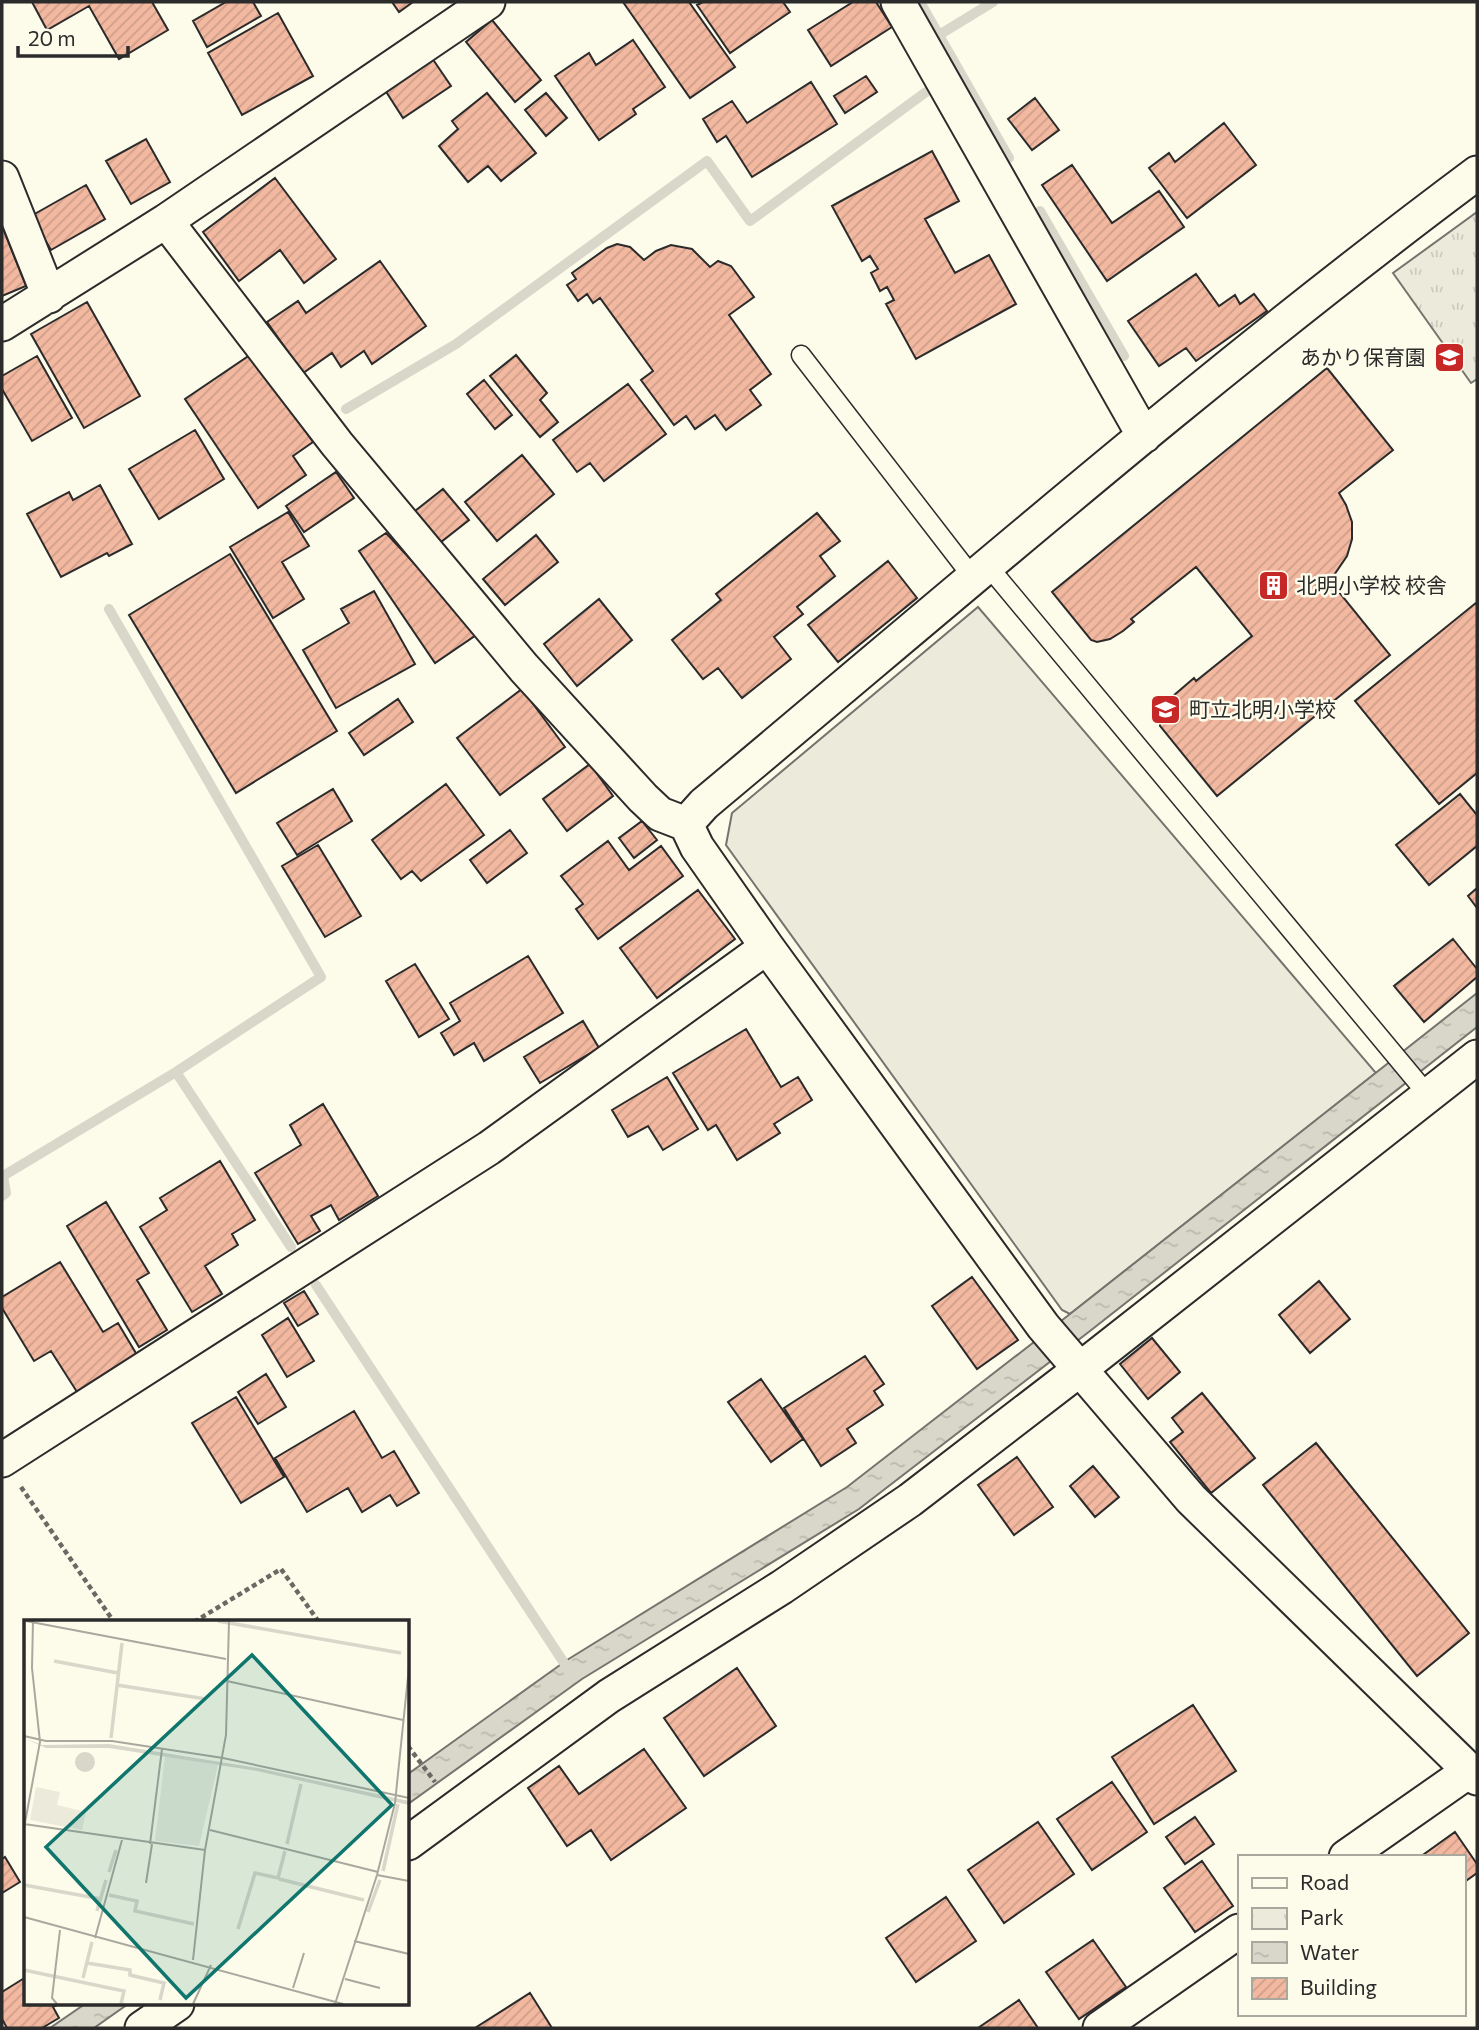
<svg xmlns="http://www.w3.org/2000/svg" width="1479" height="2030" font-family="Commissioner,'Noto Sans JP',sans-serif">
<style>
.green{fill:#ecebdb;stroke:#74746e;stroke-width:2}
.park{fill:url(#park-tufts);stroke:#74746e;stroke-width:2}
.water{fill:url(#water-ripples);stroke:#74746e;stroke-width:2}
.lines{fill:none;stroke-linecap:round;stroke-linejoin:round}
.stream{stroke:#d8d7c9;stroke-width:10}
.building{fill:url(#building-hatch);stroke:#2b2b2b;stroke-width:2}
.service-casing{stroke:#2b2b2b;stroke-width:21}
.minor-casing{stroke:#2b2b2b;stroke-width:37}
.path{stroke:#6a6964;stroke-width:4.5;stroke-dasharray:5 3.5;stroke-linecap:butt}
.service{stroke:#fdfbea;stroke-width:18}
.minor{stroke:#fdfbea;stroke-width:33}
.labels{text-anchor:middle;stroke-width:5;stroke-linejoin:round;paint-order:stroke}
.poi-label{font-size:21px;fill:#2b2b2b;stroke:#fdfbea;text-anchor:start}
.inset-river{fill:none;stroke:#d8d7c9;stroke-width:3.5}
.inset-road{fill:none;stroke:#a9a89e;stroke-width:2}
.view{fill:#0f766e;fill-opacity:0.15;stroke:#0f766e;stroke-width:3.5}
.inset-edge{fill:none;stroke:#2b2b2b;stroke-width:3.5}
</style>
<defs>
<pattern id="park-tufts" width="24" height="20" patternUnits="userSpaceOnUse" patternTransform="scale(1.75)"><rect width="24" height="20" fill="#ecebdb"/><path d="M3 7l-1-3M5 7V3M7 7l1-3M15 17l-1-3M17 17v-4M19 17l1-3" fill="none" stroke="#cbcabc"/></pattern>
<pattern id="water-ripples" width="26" height="14" patternUnits="userSpaceOnUse" patternTransform="scale(1.75)"><rect width="26" height="14" fill="#d8d7c9"/><path d="M2 4q2-2 4 0t4 0M15 11q2-2 4 0t4 0" fill="none" stroke="#bab9ad"/></pattern>
<pattern id="building-hatch" width="6" height="6" patternUnits="userSpaceOnUse" patternTransform="scale(1.75)"><rect width="6" height="6" fill="#f2b8a0"/><path d="M-1 1l2-2M0 6l6-6M5 7l2-2" fill="none" stroke="#d09e8a"/></pattern>
</defs>
<rect width="100%" height="100%" fill="#fdfbea"/>
<path class="green" d="M978,607L1376,1073L1070,1314L1062,1310L726,845L732,813Z"/>
<path class="park" d="M1477,212V379L1471,383L1393,273Z"/>
<path class="water" d="M1477,993V1027L1090,1331L859,1509L582,1679L408,1804V1774L567,1660L847,1487L1070,1314Z
M85,2004H128L94,2028H50Z"/>
<g class="lines">
<path class="stream" d="M920,2L1009,158
M939,35L993,2
M1040,211L1124,356
M346,409L456,344L707,161L750,221L926,92
M109,609L321,977L176,1072L291,1247
M2,1196L6,1193L3,1176L176,1072
M316,1285L570,1672"/>
</g>
<path class="building" d="M32,2H152L168,30L119,59L89,6L47,30Z
M226,2H253L261,16L207,47L193,21Z
M392,2H413L399,12Z
M623,2H689L735,67L690,98Z
M703,2H783L790,12L730,53L697,5Z
M853,2H876L892,27L831,66L808,30Z
M278,13L313,76L242,115L208,53Z
M492,20L541,80L515,102L466,42Z
M633,40L665,87L633,109L636,114L599,140L555,76L589,53L596,65Z
M432,58L451,86L403,118L385,90Z
M866,76L877,92L845,113L834,96Z
M811,82L837,124L752,177L726,136L717,142L703,119L732,101L747,123Z
M487,93L536,153L501,181L488,166L468,182L439,146L458,129L452,121Z
M546,93L567,118L546,136L525,110Z
M1035,98L1059,130L1032,150L1008,119Z
M1224,123L1256,165L1187,218L1149,168L1169,153L1175,162Z
M146,139L170,182L131,204L106,161Z
M932,151L959,201L925,219L955,273L989,255L1016,304L916,359L886,304L894,300L887,287L880,291L871,273L878,269L870,256L862,261L832,206Z
M1072,165L1112,223L1159,191L1184,227L1107,281L1042,185Z
M275,178L336,259L304,283L280,250L239,281L203,232Z
M86,185L105,219L51,250L31,216Z
M2,226L26,286L2,296Z
M617,244L630,247L644,260L656,251L671,245L692,249L710,267L718,261L731,266L754,297L729,315L771,374L750,390L761,405L726,430L715,415L695,429L686,416L674,425L641,380L653,371L600,298L593,303L587,294L578,301L567,285L576,279L572,273L607,248Z
M380,261L426,326L372,364L364,351L341,367L332,353L303,373L267,322L298,301L306,313Z
M1196,274L1219,306L1235,295L1240,304L1254,294L1267,311L1196,361L1186,348L1159,366L1128,321Z
M87,302L140,396L84,428L31,334Z
M253,353L313,442L293,456L306,475L258,508L185,399Z
M516,355L547,393L540,400L558,422L540,437L490,376Z
M37,356L72,418L32,441L2,389V376Z
M1327,368L1393,450L1339,493L1346,505L1352,522V539L1347,556L1330,581L1390,655L1217,796L1160,726V720L1172,697L1194,678L1196,681L1252,636L1196,567L1131,619L1134,622L1123,631L1110,639L1097,642L1091,640L1052,592Z
M484,380L512,415L495,429L467,394Z
M628,384L666,434L604,481L590,463L577,472L553,440Z
M195,430L224,479L159,519L129,469Z
M522,455L554,494L497,541L465,502Z
M336,472L354,498L304,532L286,506Z
M100,485L132,544L109,556L107,553L61,577L27,514L69,492L73,500Z
M443,489L469,520L441,542L415,511Z
M288,512L309,546L282,562L304,599L273,618L230,547Z
M817,513L840,541L820,556L835,576L797,607L803,614L774,637L791,659L742,698L718,668L703,679L672,640L721,600L716,594Z
M386,533L479,633L435,663L359,551Z
M536,535L558,562L505,605L483,579Z
M230,554L337,731L236,793L129,615Z
M888,561L917,598L838,662L808,625Z
M374,591L415,664L336,708L303,650L349,623L341,609Z
M599,599L632,640L577,686L544,644Z
M1477,602V773L1439,804L1355,701Z
M522,689L565,747L500,795L457,738Z
M398,699L413,722L364,755L349,733Z
M590,764L613,796L567,831L543,799Z
M446,784L484,835L421,881L412,871L401,879L372,840Z
M333,789L352,821L297,855L277,823Z
M1460,794L1477,815V846L1429,885L1396,845Z
M642,821L657,840L634,858L619,838Z
M510,830L527,853L487,883L470,860Z
M608,841L629,870L661,846L683,876L598,939L576,909L583,904L561,876Z
M318,845L361,916L325,937L282,866Z
M1477,888V908L1468,896Z
M698,890L735,939L657,998L620,948Z
M1453,939L1477,969V977L1424,1022L1394,986Z
M528,956L563,1013L484,1061L474,1043L454,1055L441,1033L460,1021L450,1003Z
M415,964L449,1019L419,1037L386,981Z
M583,1021L599,1048L540,1083L524,1057Z
M746,1029L781,1087L798,1077L812,1100L774,1124L780,1133L737,1160L716,1125L708,1130L673,1073Z
M667,1077L698,1129L663,1150L648,1126L628,1137L612,1110Z
M323,1104L378,1196L339,1220L331,1205L311,1216L320,1231L298,1244L255,1173L301,1145L290,1125Z
M220,1161L255,1220L232,1234L238,1245L205,1266L222,1294L192,1312L140,1227L167,1210L160,1198Z
M106,1202L149,1273L137,1280L167,1330L139,1347L67,1226Z
M60,1262L103,1332L118,1323L137,1355L77,1392L51,1351L34,1361L2,1308V1297Z
M972,1277L1018,1340L977,1369L932,1306Z
M1319,1281L1350,1319L1310,1353L1279,1315Z
M304,1291L318,1314L298,1326L284,1303Z
M288,1318L314,1361L287,1377L262,1335Z
M1152,1338L1180,1372L1148,1399L1120,1364Z
M865,1356L884,1384L874,1391L883,1405L847,1429L856,1443L821,1466L784,1408Z
M266,1374L286,1407L258,1424L238,1392Z
M761,1379L803,1439L771,1462L728,1402Z
M1202,1393L1255,1458L1211,1493L1170,1442L1183,1432L1172,1418Z
M236,1397L284,1477L241,1503L192,1423Z
M354,1411L382,1458L394,1451L419,1493L397,1506L390,1495L362,1512L348,1488L307,1512L275,1458Z
M1316,1443L1469,1633L1417,1676L1263,1485Z
M1017,1457L1053,1507L1014,1535L978,1485Z
M1093,1466L1119,1497L1095,1517L1070,1486Z
M737,1668L776,1726L704,1776L664,1718Z
M1193,1705L1236,1771L1154,1824L1112,1757Z
M644,1749L686,1808L611,1860L591,1830L567,1846L528,1788L559,1766L579,1794Z
M1112,1782L1147,1832L1092,1870L1057,1819Z
M1195,1817L1214,1844L1185,1864L1166,1837Z
M1038,1822L1074,1874L1004,1923L968,1870Z
M1455,1832L1477,1864V1873L1463,1883V1857H1420Z
M5,1857L20,1882L2,1893V1859Z
M1202,1861L1233,1906L1195,1932L1164,1888Z
M946,1897L976,1941L916,1982L886,1938Z
M1093,1940L1126,1987L1079,2019L1046,1972Z
M26,1977V2004H59L53,2007L59,2018L42,2028H7L2,2019V1992Z
M530,1993L552,2028H475Z
M1019,2000L1038,2028H978Z"/>
<g class="lines">
<defs>
<path id="service" d="M801,355L974,579
M988,566L1428,1095"/>
<path id="minor" d="M898,2L1144,436
M2,178L49,296
M166,221L337,444L524,668L643,798L660,814L686,824L697,847L767,947L1043,1326L1191,1499L1477,1778
M2,324L166,221L488,2
M686,824L704,804C959,591 1210,372 1477,173
M2,1460L489,1148L767,947
M408,1843L609,1696L782,1587L910,1500L1079,1370L1477,1057
M1346,1857L1469,1771
M142,2028L177,2004
M1100,2028L1239,1931"/>
</defs>
<use href="#service" class="service-casing"/>
<use href="#minor" class="minor-casing"/>
<path class="path" d="M21,1487L114,1622
M194,1622L281,1569L319,1622
M408,1746L435,1782"/>
<use href="#service" class="service"/>
<use href="#minor" class="minor"/>
</g>
<defs>
<symbol id="school-square" viewBox="-11 -11 22 22"><rect x="-9" y="-9" width="18" height="18" rx="4" fill="#c62828" stroke="#fdfbea"/><path d="M0-5L7-2L0 1L-7-2ZM-4 1L0 2.5L4 1V4Q0 6-4 4Z" fill="#fff"/></symbol>
<symbol id="building-square" viewBox="-11 -11 22 22"><rect x="-9" y="-9" width="18" height="18" rx="4" fill="#c62828" stroke="#fdfbea"/><path d="M-4-6H4V6H1V3H-1V6H-4ZM-2.5-4.3h1.7v1.8h-1.7ZM.8-4.3h1.7v1.8H.8ZM-2.5-1h1.7V.8h-1.7ZM.8-1h1.7V.8H.8Z" fill="#fff"/></symbol>
</defs>
<g fill-rule="evenodd">
<use href="#school-square" x="1432" y="340" width="35" height="35"/>
<use href="#building-square" x="1256" y="568" width="35" height="35"/>
<use href="#school-square" x="1148" y="692" width="35" height="35"/>
</g>
<g class="labels">
<g class="poi-label">
<text x="1426" y="365" text-anchor="end">あかり保育園</text>
<text x="1296" y="593">北明小学校 校舎</text>
<text x="1189" y="717">町立北明小学校</text>
</g>
</g>
<g transform="translate(24 1620)">
<rect width="385" height="385" fill="#fdfbea"/>
<path d="M141,136L194,145L175,226L131,221Z" fill="#ecebdb"/>
<path d="M12,167L36,172L33,185L62,192L58,210L6,200Z" fill="#ecebdb"/>
<path d="M0,118L18,125L85,124L234,148L385,181V185L233,151L85,128H22ZM51 142a10 10 0 1 1 20 0a10 10 0 1 1-20 0Z" fill="#d8d7c9"/>
<path class="inset-river" d="M194,1L377,33M30,41L94,53M93,65L182,79M87,118L98,23M263,224L277,164M359,251L374,184M85,252L92,230M255,259L340,280M0,265L77,279M85,275L113,281L111,291L170,304M73,291L82,260M344,292L356,260M214,309L231,253L254,258L261,231M63,343L106,350V355L140,363L136,380M0,350L100,371L97,384M59,358L68,322"/>
<path class="inset-road" d="M2,1L202,39M203,61L379,100M0,116L22,121H88L199,138L385,178M0,204L181,230M0,208L16,122L8,48L9,1M186,210L354,252M126,224L138,129M353,255L385,261M122,263L128,224M0,297L319,384M71,318L98,220M330,321L385,334M169,340L181,230L202,115L205,1M321,359L356,368M269,368L280,333M33,384L28,378L36,310M169,384L187,345M311,384L353,255L371,183L385,47"/>
<path class="view" d="M228,35L368,185L162,378L22,227Z"/>
<rect width="385" height="385" class="inset-edge"/>
</g>
<rect width="1479" height="2030" fill="none" stroke="#2b2b2b" stroke-width="7"/>
<rect x="1238" y="1855" width="228" height="161" fill="#fdfbea" stroke="#a9a89e" stroke-width="2"/>
<rect x="1252" y="1878" width="35" height="10" fill="#fdfbea" stroke="#a9a89e" stroke-width="2"/>
<text x="1300" y="1890" font-size="21" fill="#2b2b2b">Road</text>
<rect x="1252" y="1908" width="35" height="21" fill="url(#park-tufts)" stroke="#a9a89e" stroke-width="2"/>
<text x="1300" y="1925" font-size="21" fill="#2b2b2b">Park</text>
<rect x="1252" y="1942" width="35" height="21" fill="url(#water-ripples)" stroke="#a9a89e" stroke-width="2"/>
<text x="1300" y="1960" font-size="21" fill="#2b2b2b">Water</text>
<rect x="1252" y="1978" width="35" height="21" fill="url(#building-hatch)" stroke="#a9a89e" stroke-width="2"/>
<text x="1300" y="1995" font-size="21" fill="#2b2b2b">Building</text>
<path d="M18 46v10h110v-10" fill="none" stroke="#2b2b2b" stroke-width="3.5"/>
<text x="28" y="46" font-size="21" fill="#2b2b2b" stroke="#fdfbea" stroke-width="5" paint-order="stroke">20 m</text>
</svg>
